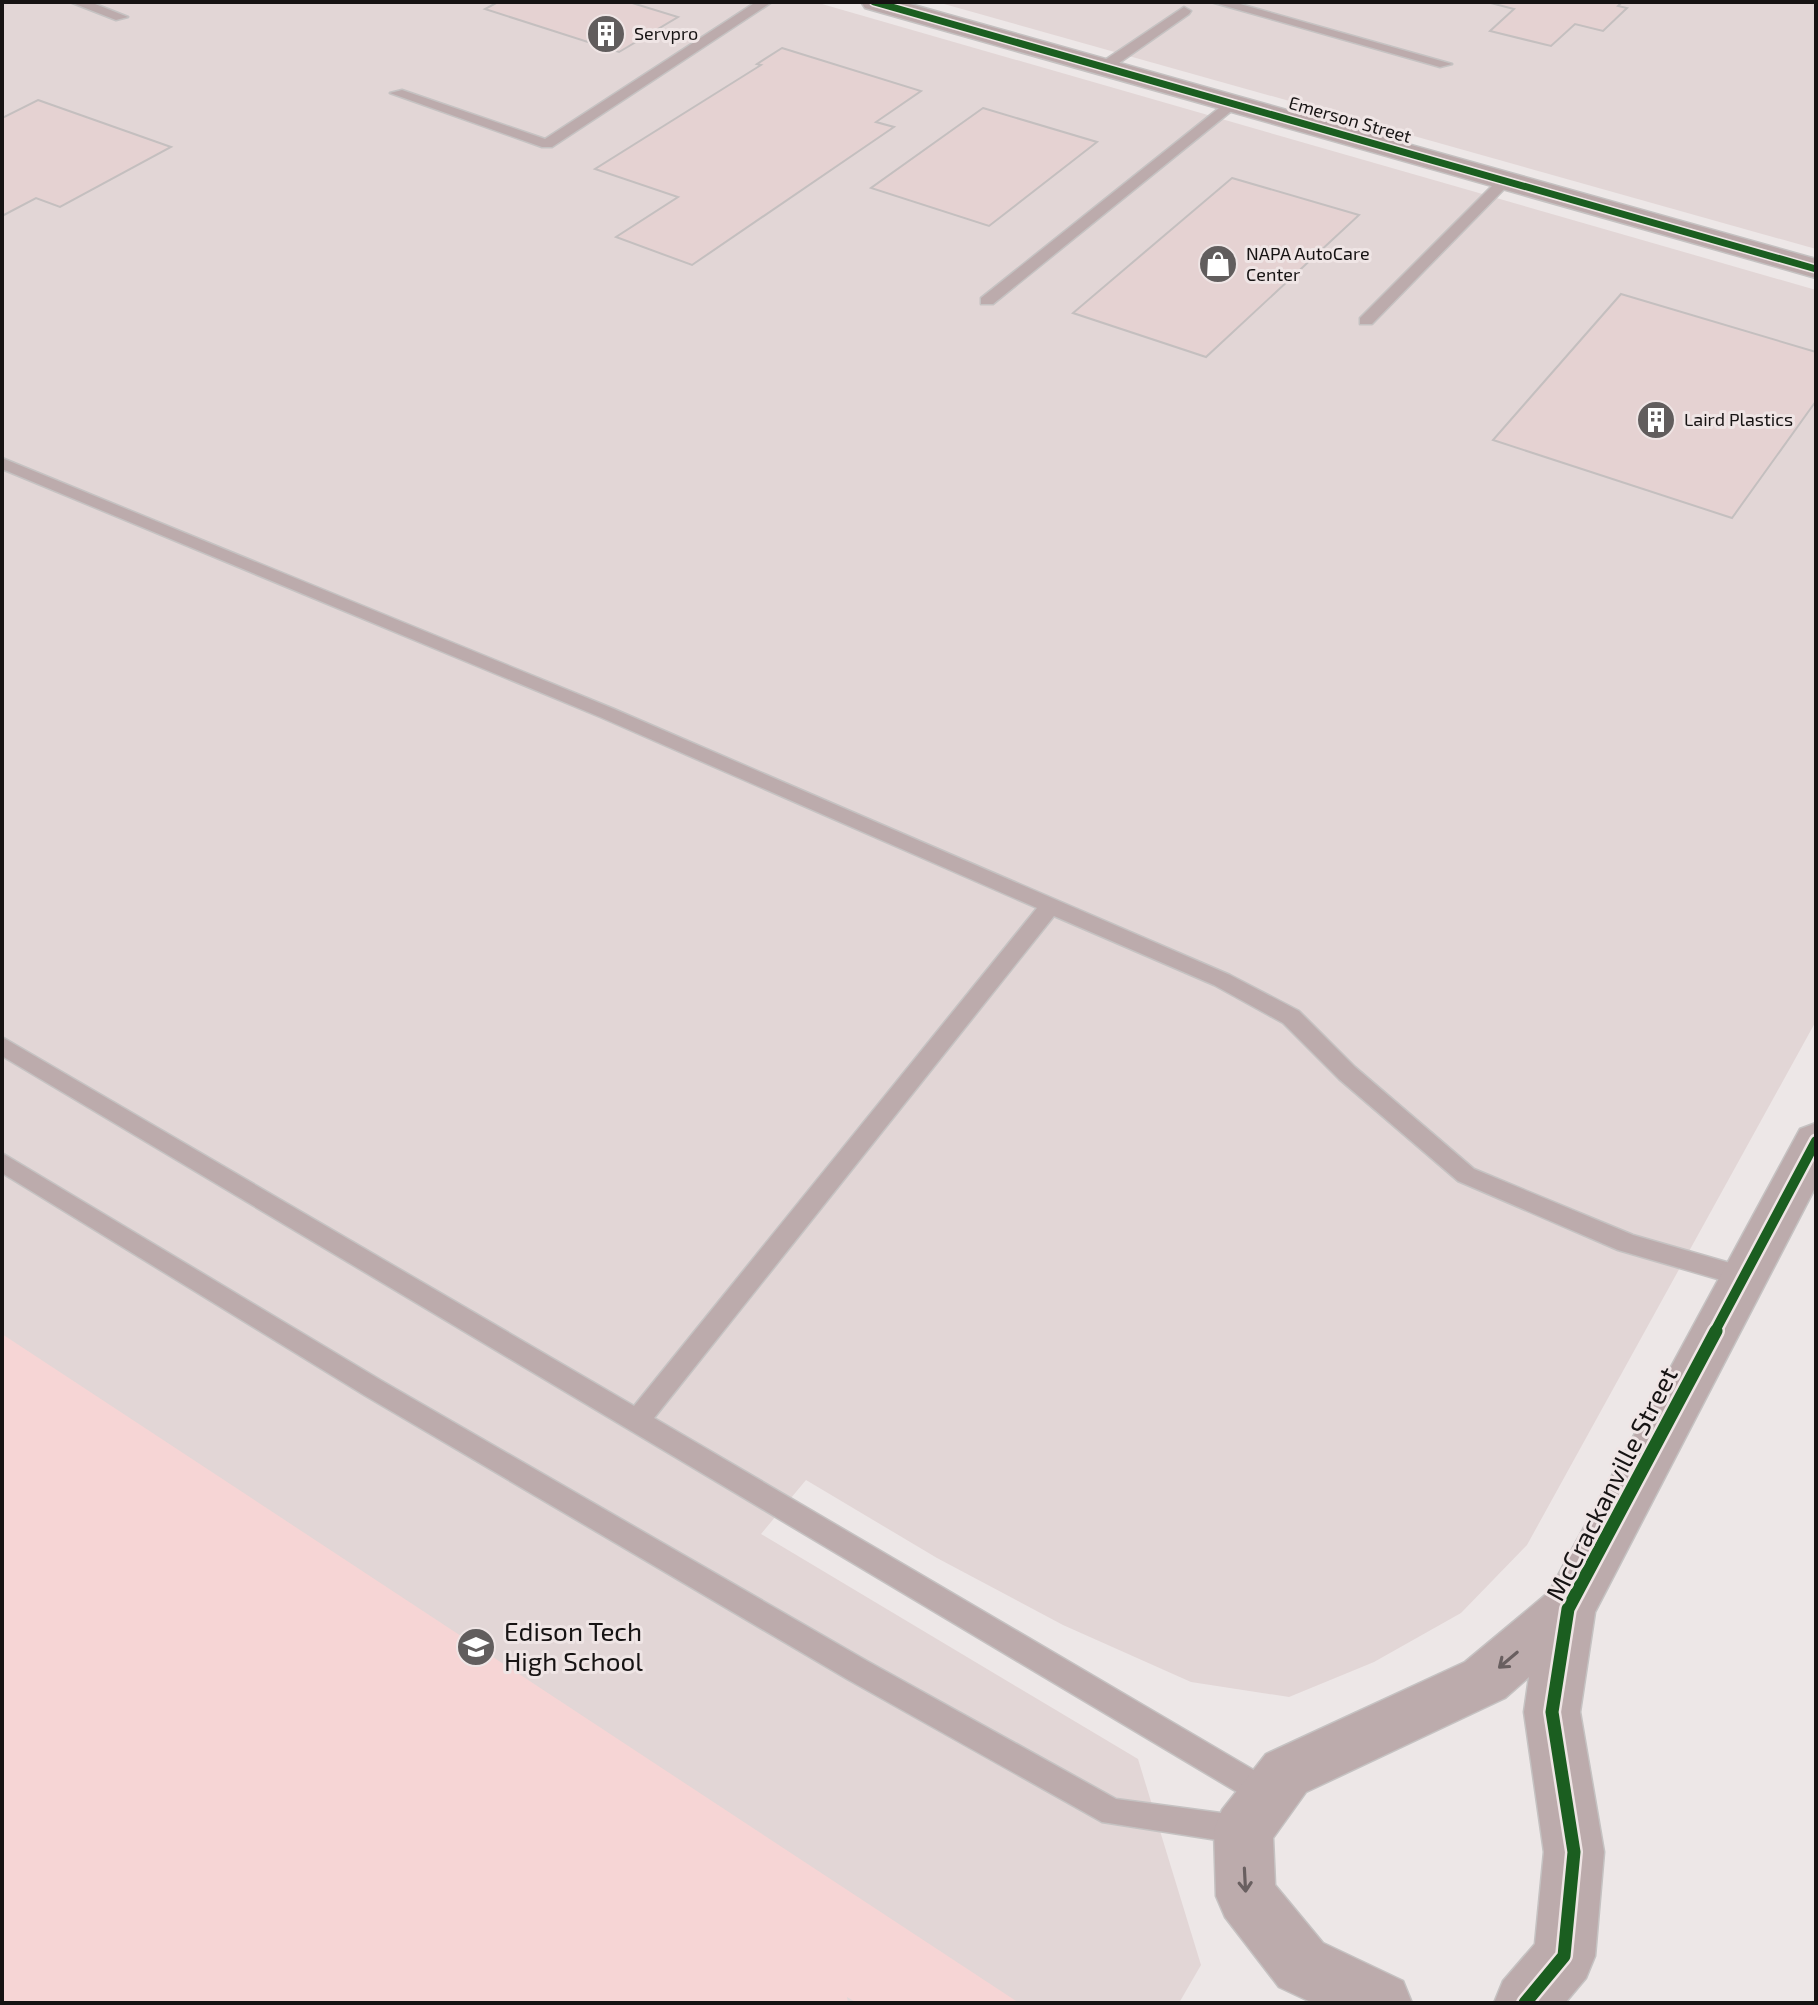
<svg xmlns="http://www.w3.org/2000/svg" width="1818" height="2005" font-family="'Exo 2',sans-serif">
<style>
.built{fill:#e2d6d6}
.green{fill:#f6d5d5}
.building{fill:#e5d2d2;stroke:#c4bfbf;stroke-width:2}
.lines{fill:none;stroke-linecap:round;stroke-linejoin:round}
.lane-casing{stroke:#c5c2c2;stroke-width:3}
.street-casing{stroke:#c5c2c2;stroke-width:3}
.secondary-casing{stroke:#c5c2c2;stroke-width:3}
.lane{fill:#bcabac;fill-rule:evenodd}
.street{fill:#bcabac;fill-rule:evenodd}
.secondary{fill:#bba9aa;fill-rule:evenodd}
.cycleway-far2-casing{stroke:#efe5e5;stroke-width:10}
.cycleway-far1-casing{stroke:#efe5e5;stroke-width:15}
.cycleway-casing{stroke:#efe5e5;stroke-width:18}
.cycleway-far2{stroke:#1b5e20;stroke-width:7}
.cycleway-far1{stroke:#1b5e20;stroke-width:10}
.cycleway{stroke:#1b5e20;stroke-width:13}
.oneway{stroke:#695f60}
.labels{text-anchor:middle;stroke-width:6;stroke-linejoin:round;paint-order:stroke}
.far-poi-label{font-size:18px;fill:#161313;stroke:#efe5e5;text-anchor:start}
.far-street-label{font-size:18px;fill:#161313;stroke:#efe5e5}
.near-street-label{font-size:26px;fill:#161313;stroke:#efe5e5}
.near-poi-label{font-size:26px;fill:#161313;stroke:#efe5e5;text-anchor:start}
</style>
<rect width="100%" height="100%" fill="#ede7e7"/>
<path class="built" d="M2,2H815L1816,290V1021L1527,1545L1461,1613L1374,1662L1289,1697L1191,1682L1063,1625L937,1558L806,1480L761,1534L1138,1759L1201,1965L1179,2003H2Z
M937,2H1816V249Z"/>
<path class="green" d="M2,1334L1019,2003H857L847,1997L848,2003H2Z"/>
<path class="building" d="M498,2H629L678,17L619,52L485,9Z
M1487,2H1622L1618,6L1627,8L1603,31L1575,24L1551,46L1490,31L1514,9Z
M782,48L921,91L876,122L894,127L692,265L616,237L678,197L595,169L761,65L757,64Z
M38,100L171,147L60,207L36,198L2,216V118Z
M983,108L1097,142L989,226L871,188Z
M1232,178L1359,215L1206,357L1073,313Z
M1621,294L1816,352V401L1732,518L1493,440Z"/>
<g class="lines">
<defs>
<path id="lane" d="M70,2H90L128,17L116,20Z
M756,2H772L552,147H542L390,93L402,90L545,139Z
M1211,2H1233L1452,64L1440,67Z
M1184,7L1191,11L1189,14L1109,70H1099V64Z
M1228,101L1240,104L993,304H981V298Z
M1500,178L1512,181L1372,324H1360V318Z
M2,458L614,709L1230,975L1299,1011L1355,1067L1474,1169L1633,1235L1754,1270L1757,1277L1754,1284L1745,1287L1618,1250L1458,1181L1339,1079L1283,1023L1214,985L1054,916L654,1418L1279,1785L1284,1795L1279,1805L1269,1809L1259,1805L2,1056V1037L634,1406L1037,908L600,717L2,469Z
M2,1153L382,1381L867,1661L1116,1799L1243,1816L1253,1820L1258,1830L1253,1840L1243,1844L1102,1822L847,1679L364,1395L2,1173Z"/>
<path id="street" d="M1816,1123V1186L1595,1612L1580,1712L1604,1852L1595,1956L1586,1978L1565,2003H1494L1503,1981L1535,1944L1544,1852L1524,1712L1529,1677L1505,1698L1306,1792L1273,1838L1275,1885L1323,1943L1403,1981L1412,2003H1313L1279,1987L1225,1917L1216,1896L1214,1830L1222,1810L1266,1754L1465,1662L1549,1592L1800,1129Z"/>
<path id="secondary" d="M861,2H903L1816,259V278L865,8Z"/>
</defs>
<use href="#lane" class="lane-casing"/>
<use href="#street" class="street-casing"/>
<use href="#secondary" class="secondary-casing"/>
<use href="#lane" class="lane"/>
<use href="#street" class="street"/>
<use href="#secondary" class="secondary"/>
<defs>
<path id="cycleway-far2" d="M874,2L1816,269"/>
<path id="cycleway-far1" d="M1714,1333L1816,1141"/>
<path id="cycleway" d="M1525,2003L1564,1956L1574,1852L1552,1712L1568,1609L1716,1331"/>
</defs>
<use href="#cycleway-far2" class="cycleway-far2-casing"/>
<use href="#cycleway-far1" class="cycleway-far1-casing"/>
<use href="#cycleway" class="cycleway-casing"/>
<use href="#cycleway-far2" class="cycleway-far2"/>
<use href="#cycleway-far1" class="cycleway-far1"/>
<use href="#cycleway" class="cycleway"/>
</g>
<defs><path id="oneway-shaft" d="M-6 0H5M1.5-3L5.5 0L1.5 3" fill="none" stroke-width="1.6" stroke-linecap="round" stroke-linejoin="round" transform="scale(2)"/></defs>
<g class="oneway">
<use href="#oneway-shaft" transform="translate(1508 1660) rotate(140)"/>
<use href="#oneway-shaft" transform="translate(1245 1880) rotate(87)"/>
</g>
<defs>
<symbol id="building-disc" viewBox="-11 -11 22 22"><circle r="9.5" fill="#615d5d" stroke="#efe5e5"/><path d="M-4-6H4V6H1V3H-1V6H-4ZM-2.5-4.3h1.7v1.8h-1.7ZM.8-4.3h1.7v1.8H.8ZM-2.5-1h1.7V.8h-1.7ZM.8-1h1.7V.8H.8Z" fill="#fff"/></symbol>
<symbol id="shop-disc" viewBox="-11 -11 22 22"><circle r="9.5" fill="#615d5d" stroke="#efe5e5"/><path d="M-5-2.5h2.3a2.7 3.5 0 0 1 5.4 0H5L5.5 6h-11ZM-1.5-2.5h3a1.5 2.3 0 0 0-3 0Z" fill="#fff"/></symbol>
<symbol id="school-disc" viewBox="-11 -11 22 22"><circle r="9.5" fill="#615d5d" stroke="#efe5e5"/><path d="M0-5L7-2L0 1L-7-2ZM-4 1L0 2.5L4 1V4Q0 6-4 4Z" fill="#fff"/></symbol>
</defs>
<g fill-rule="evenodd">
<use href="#building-disc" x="584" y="12" width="44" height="44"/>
<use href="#shop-disc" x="1196" y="242" width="44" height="44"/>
<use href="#building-disc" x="1634" y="398" width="44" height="44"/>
<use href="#school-disc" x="454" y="1625" width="44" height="44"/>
</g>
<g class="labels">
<g class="far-poi-label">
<text x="634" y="40">Servpro</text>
<text x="1246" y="260">NAPA AutoCare<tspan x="1246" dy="21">Center</tspan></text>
<text x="1684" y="426">Laird Plastics</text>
</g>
<g class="far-street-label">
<text transform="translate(1350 120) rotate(16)" y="6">Emerson Street</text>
</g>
<g class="near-street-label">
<text transform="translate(1612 1484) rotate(-63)" y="9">McCrackanville Street</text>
</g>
<g class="near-poi-label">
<text x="504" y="1641">Edison Tech<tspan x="504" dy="30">High School</tspan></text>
</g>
</g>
<rect width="1818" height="2005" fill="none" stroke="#161313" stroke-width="8"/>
</svg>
